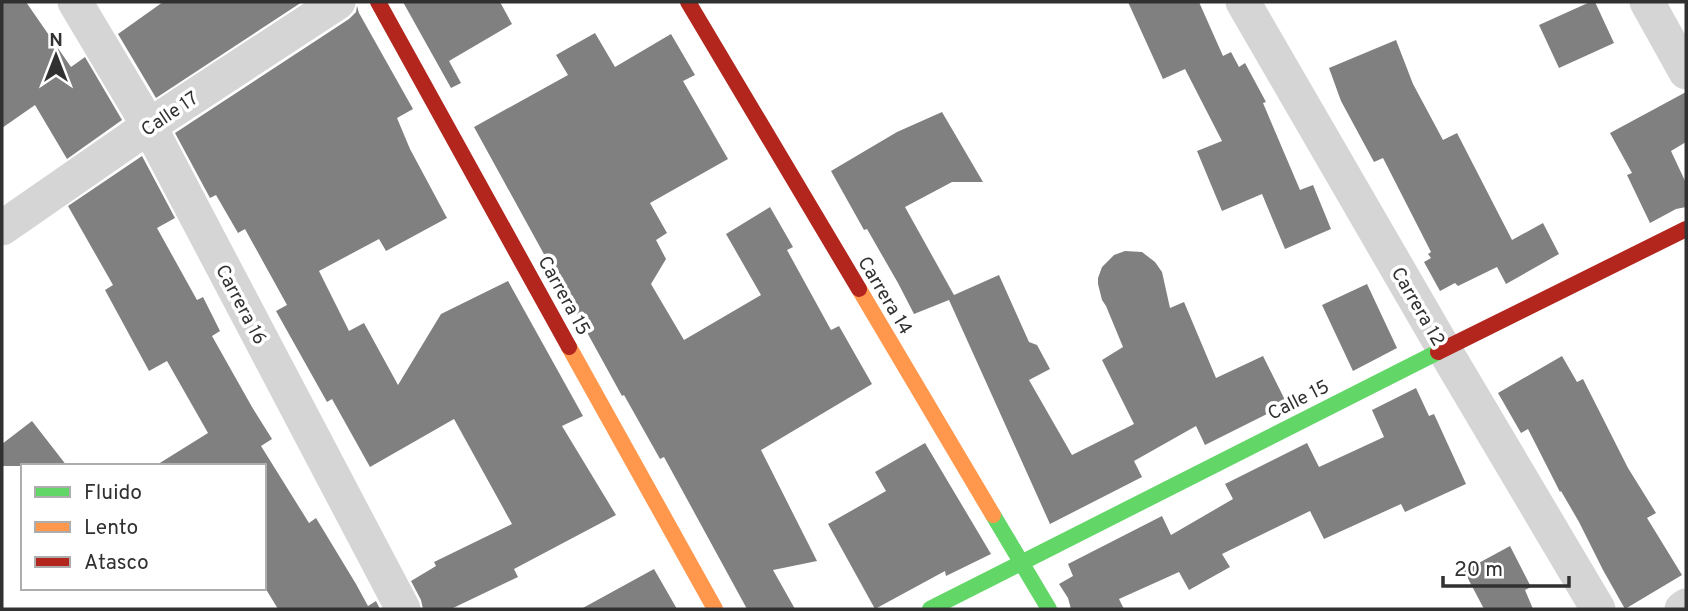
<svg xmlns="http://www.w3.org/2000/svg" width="1688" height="611" font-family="Overpass,sans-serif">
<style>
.building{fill:#808080}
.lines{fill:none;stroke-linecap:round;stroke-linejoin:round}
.street{stroke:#d5d5d5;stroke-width:35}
.fast{stroke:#63d668;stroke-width:16}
.slow{stroke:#ff974d;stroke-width:16}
.jam{stroke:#b3261e;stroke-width:16}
.labels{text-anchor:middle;stroke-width:7;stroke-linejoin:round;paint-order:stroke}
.street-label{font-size:19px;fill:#313131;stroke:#fff}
</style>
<rect width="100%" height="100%" fill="#fff"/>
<path class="building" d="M2,2H26L71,67L85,57L122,120L67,159L35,105L2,128Z
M163,2H302L156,98L118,34Z
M403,2H500L512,24L449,61L461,83L451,88Z
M1128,2H1199L1223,56L1231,52L1239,67L1245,63L1266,102L1263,103L1300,190L1313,185L1331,229L1285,249L1262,194L1222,211L1197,151L1222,141L1185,69L1163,79Z
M1590,2H1595L1614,43L1559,68L1539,25Z
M357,6L359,13L413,109L397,118L410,149L447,218L386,251L379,239L319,271L349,331L364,323L398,385L441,314L508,281L583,416L562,426L616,515L514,569L518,577L451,609H423L421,600L411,581L436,566L434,562L512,524L454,419L370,467L332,399L327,402L276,311L287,305L245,229L238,233L216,195L210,198L175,133L349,19L356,12Z
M595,33L615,67L671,34L695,75L683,81L728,159L650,203L667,233L656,240L666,259L651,284L684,340L761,295L726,234L770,207L793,247L787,250L831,330L839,326L872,384L761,450L817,561L773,570L795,609H747L664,457L660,459L624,395L622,396L474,127L568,75L556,55Z
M1396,40L1413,84L1443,140L1457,133L1512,240L1543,223L1559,254L1506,284L1497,267L1458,286L1455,283L1440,291L1424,262L1431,258L1428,254L1431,252L1383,158L1374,162L1341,101L1329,68Z
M1686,92V142L1671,151L1686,183V207L1676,209L1650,223L1627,175L1632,173L1610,133Z
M942,112L983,182H952L905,207L954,295L999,275L1029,342L1037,345L1050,369L1029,380L1072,455L1134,424L1102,360L1123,347L1106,306L1102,300L1098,284V278L1102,267L1114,255L1125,251L1142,252L1155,262L1162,272L1170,308L1184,302L1216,378L1263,356L1287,404L1205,445L1196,426L1134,461L1142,477L1050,524L949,300L914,314L898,283L867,229L864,230L831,171L897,132Z
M142,156L175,218L157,228L197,300L203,297L220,331L212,336L252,407L272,439L261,446L309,523L316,518L356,584L368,606L376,601L380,609H278L264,586V466H155L208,433L167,361L149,371L105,290L113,285L68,206Z
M1367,284L1397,348L1353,371L1322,305Z
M1562,356L1577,382L1583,379L1628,468L1656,513L1647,518L1682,575L1625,609L1603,570L1579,522L1561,491L1560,492L1528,429L1521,433L1498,393Z
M1416,388L1429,416L1434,414L1466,484L1405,512L1401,504L1324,539L1310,511L1222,554L1230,567L1189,590L1179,572L1119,599L1124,609H1071L1068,598L1059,584L1073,576L1068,564L1162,516L1171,535L1233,499L1225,484L1307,443L1319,467L1384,437L1372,410Z
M32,421L67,466H2V444Z
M925,443L991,554L946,576L945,571L875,609L828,524L886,491L875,472Z
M1510,546L1531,587L1525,590L1533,609H1484L1464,571Z
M654,569L677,609H581Z"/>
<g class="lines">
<path class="street" d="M75,2L149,126L403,609
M1243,2L1444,349L1598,609
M1647,2L1686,72
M2,228L149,126L338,2
M1682,609L1686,606"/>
<path class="fast" d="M993,515L1049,609
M930,609L1438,352"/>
<path class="slow" d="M859,289L993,515
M569,347L715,609"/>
<path class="jam" d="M378,2L569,347
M688,2L859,289
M1438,352L1686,229"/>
</g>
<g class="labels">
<g class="street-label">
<text transform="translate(169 113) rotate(-34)" y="7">Calle 17</text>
<text transform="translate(565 295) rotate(61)" y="7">Carrera 15</text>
<text transform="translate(886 295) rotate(59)" y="7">Carrera 14</text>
<text transform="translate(242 304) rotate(62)" y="7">Carrera 16</text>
<text transform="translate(1419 306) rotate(60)" y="7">Carrera 12</text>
<text transform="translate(1298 399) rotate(-27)" y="7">Calle 15</text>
</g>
</g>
<rect width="1688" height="611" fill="none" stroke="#313131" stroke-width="7"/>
<rect x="21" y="464" width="245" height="126" fill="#ffffff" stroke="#adadad" stroke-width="2"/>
<rect x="35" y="487" width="35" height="10" fill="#63d668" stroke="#adadad" stroke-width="2"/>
<text x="84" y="499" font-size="21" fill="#313131">Fluido</text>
<rect x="35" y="522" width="35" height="10" fill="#ff974d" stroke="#adadad" stroke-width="2"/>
<text x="84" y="534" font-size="21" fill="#313131">Lento</text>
<rect x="35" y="557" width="35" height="10" fill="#b3261e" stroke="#adadad" stroke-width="2"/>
<text x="84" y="569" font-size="21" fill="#313131">Atasco</text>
<g transform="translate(56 56)" stroke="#ffffff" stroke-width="5" paint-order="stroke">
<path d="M0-5L12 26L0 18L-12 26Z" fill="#313131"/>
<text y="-10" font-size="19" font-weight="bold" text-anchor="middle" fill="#313131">N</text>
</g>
<path d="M1443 576v10h126v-10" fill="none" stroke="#313131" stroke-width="3.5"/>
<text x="1454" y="576" font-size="21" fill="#313131" stroke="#ffffff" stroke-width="5" paint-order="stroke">20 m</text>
</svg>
